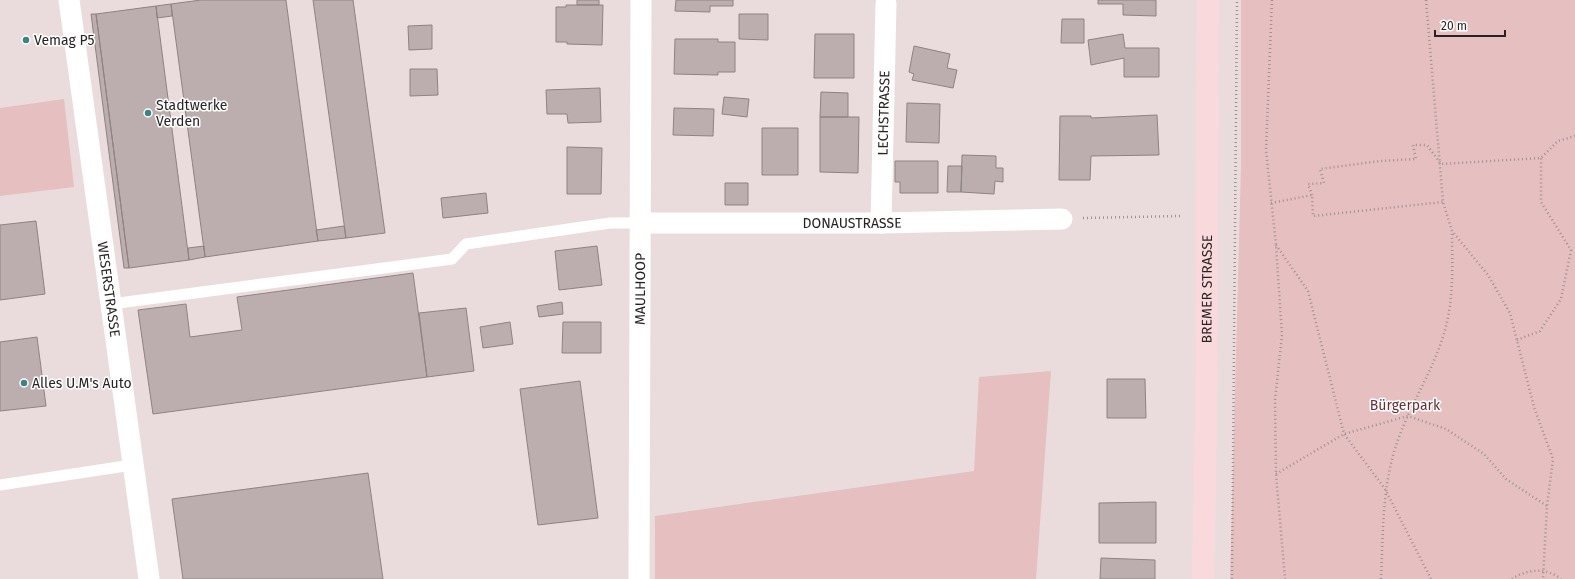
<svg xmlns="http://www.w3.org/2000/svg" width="1575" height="579" font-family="'Fira Sans',sans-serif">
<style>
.green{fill:#e6bfc1}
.building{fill:#bcaeaf;stroke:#8f8283}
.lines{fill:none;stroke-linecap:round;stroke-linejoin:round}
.path{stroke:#9c9292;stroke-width:2.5;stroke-dasharray:1 3;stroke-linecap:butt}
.lane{stroke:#fff;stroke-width:11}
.street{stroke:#fff;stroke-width:21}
.primary{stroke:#fad9dc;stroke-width:22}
.poi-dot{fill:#3c8483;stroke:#fff;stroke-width:1.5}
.labels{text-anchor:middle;stroke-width:3;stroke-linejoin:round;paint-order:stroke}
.poi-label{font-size:14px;fill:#282323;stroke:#fff;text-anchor:start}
.street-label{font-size:14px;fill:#282323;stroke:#fff}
.park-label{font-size:14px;fill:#652d34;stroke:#fff}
</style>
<rect width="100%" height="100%" fill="#eadcdd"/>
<path class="green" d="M1241,0H1575V579H1230L1241,166Z
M64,99L74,187L0,196V108Z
M1051,371L1036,579H655V516L974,471L979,377Z"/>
<path class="building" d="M201,0H286L318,241L205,257L171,4Z
M313,0H353L385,233L346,238Z
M577,0H599V5H577Z
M676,0H733V6H710V12L675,11Z
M1098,0H1156V16L1123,15V4H1098Z
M171,4L172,16L157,18L156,6Z
M566,5H603L602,45L567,44V42H556V7H566Z
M156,6L189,260L129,268L96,14Z
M91,14H96L129,268H124Z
M739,14H768V40L739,39Z
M1062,19H1084V43H1061Z
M432,25V49L409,50L408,26Z
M815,34H854V78H814Z
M1123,34L1125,48H1159V77H1124V58L1091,65L1088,40Z
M675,39H718V42H735V72H718V75L674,74Z
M914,46L950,54L947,68L957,70L953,88L912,80L914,74L909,72Z
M410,69H437L438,95L410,96Z
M600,88L601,122L568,123L567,114H547L546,90Z
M821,92L848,93V117H820Z
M724,97L749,99L747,117L722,114Z
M907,103L940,104L939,143L906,142Z
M674,108L714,109L713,136L673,135Z
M1157,115L1159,155L1091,156L1090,180H1059L1060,116H1091V118Z
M820,117H859L858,173L820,172Z
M762,128H798V175H762Z
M567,147L602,148L601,194H567Z
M962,155L996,156V168H1003V182L995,181L994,194L961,192Z
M895,161H938V193H900V182H895Z
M948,166H962L961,192H947Z
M725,183H748V205H725Z
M486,193L488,213L443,218L441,198Z
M36,221L45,294L0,300V225Z
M344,226L346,238L318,241L316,230Z
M204,246L205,257L189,260L188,248Z
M597,246L602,285L559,290L555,251Z
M413,273L427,377L153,414L138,310L186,304L190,337L242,330L237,297Z
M562,302L563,314L539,317L537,306Z
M466,308L474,371L427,377L419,313Z
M510,322L513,344L483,348L480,327Z
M563,322H601V353H562Z
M37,337L46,406L0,411V342Z
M1107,379H1145L1146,418H1107Z
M580,381L598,518L538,525L520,389Z
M368,473L383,579H183L172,499Z
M1156,502V543H1099V503Z
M1101,558L1155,560V579H1100Z"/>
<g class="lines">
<path class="path" d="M1272,0L1266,150L1276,245L1282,335L1275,400L1276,474L1285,579
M1426,0L1443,202L1452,231L1488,275L1510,313L1534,407L1553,459L1547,506L1543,579
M1312,195L1308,184L1324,183L1320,169L1380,161L1416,159L1413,145H1427L1441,164L1541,158L1558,141L1575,136
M1271,203L1312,195L1313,216L1443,202
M1083,218L1180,216
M1276,245L1308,291L1344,434L1385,489L1431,579
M1517,340L1540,331L1561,299L1571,250L1541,202V158
M1276,474L1344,434L1408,416L1446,429L1484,454L1506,479L1547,506
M1232,579L1237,0
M1381,579C1383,537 1382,493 1394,452C1407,408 1435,370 1446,326C1454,296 1452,262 1452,232
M1512,579C1527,569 1546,567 1561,579"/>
<path class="lane" d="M111,304L452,259L466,244L610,223H641
M0,485L132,465"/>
<g class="street">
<path id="s1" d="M69,0L149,579"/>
<path id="s2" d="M641,223H881L1062,219"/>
<path id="s3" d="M881,223L886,4"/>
<path id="s4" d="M639,579L641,0"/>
</g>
<path class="primary" id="s5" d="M1203,579L1206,433L1208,0"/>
</g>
<g class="poi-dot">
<circle cx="26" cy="40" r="4"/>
<circle cx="148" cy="113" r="4"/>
<circle cx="24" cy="383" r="4"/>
</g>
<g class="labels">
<g class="poi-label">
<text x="34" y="45">Vemag P5</text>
<text x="156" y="110">Stadtwerke<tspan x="156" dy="16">Verden</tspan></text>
<text x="32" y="388">Alles U.M's Auto</text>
</g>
<g class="street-label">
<text dy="5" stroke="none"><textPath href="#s3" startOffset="110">LECHSTRASSE</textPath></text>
<text dy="5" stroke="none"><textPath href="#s2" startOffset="211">DONAUSTRASSE</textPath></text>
<text dy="5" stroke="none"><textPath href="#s1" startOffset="292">WESERSTRASSE</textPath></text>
<text dy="5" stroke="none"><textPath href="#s4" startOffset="290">MAULHOOP</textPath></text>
<text dy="5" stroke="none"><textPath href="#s5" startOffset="290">BREMER STRASSE</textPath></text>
</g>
<g class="park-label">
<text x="1405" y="410">Bürgerpark</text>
</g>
</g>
<path d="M1435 30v6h70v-6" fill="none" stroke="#282323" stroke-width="2"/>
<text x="1441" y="30" font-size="12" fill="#282323" stroke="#ffffff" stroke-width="3" paint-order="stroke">20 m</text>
</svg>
